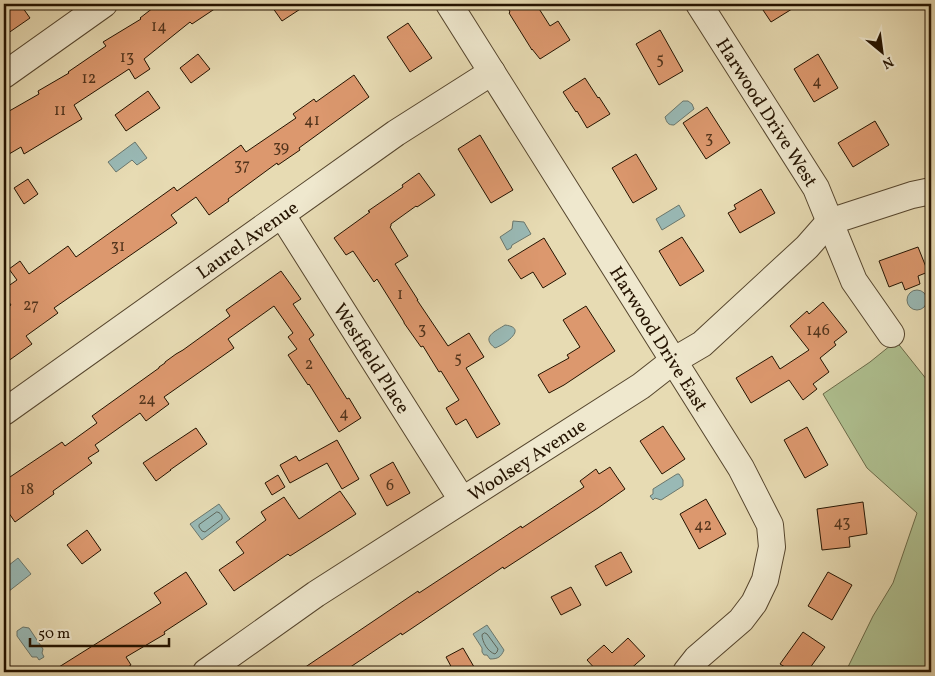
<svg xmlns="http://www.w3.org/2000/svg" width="935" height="676" font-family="Vollkorn,serif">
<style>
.green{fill:#afc191;stroke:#6a6a48}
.water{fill:#99b9b5;stroke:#6a776d}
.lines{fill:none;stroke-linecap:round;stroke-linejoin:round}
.shore{stroke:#5e665a;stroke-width:1}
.building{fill:#dc986e;stroke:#241300}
.minor-casing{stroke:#55452d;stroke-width:28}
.minor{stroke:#efe8ce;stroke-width:26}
.labels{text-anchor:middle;stroke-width:4;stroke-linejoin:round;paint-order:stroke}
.number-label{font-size:16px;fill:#52341c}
.street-label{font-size:19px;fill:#241300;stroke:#efe8ce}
</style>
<rect width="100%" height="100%" fill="#e7dbb3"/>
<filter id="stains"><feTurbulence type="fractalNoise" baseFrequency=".004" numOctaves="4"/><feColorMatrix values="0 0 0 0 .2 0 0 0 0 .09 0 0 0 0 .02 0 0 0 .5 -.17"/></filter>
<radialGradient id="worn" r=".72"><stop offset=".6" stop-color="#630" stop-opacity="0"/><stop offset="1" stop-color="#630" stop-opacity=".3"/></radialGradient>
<path class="green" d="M896,341L931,385V672H853L848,667L873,616L893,583L917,513L867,468L823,394L870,362Z"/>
<path class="water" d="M683,101H688L692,104L694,109L674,125C668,125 667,123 665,117Z
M135,142L147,158L137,165L132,160L116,172L108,162Z
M679,205L685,216L662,230L656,219Z
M513,221L524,222L531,234L512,245L511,248L507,250L500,237L512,229Z
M907 300a10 10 0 1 1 20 0a10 10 0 1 1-20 0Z
M505,325C529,328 504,345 495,348C480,337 496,331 505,325Z
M677,474H679L683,480V486L661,500L655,498L653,500L650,496L653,494V489Z
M219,504L230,519L202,540L190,524Z
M18,558L31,574L4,595V569Z
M487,625L504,650C501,657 498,659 490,659L487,655H484L482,652V648L473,634Z
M23,627L29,628L43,649L42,653L44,657L39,660L37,657H32L17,636V631Z"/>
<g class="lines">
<path class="shore" d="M217,512C220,512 223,516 222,519L205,532L202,531L199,527V525Z
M485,633L487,634L498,649L497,652L495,654C488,652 482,642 482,635Z"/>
</g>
<path class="building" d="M16,4H20L30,18L4,36V12Z
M158,4H222L192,24L190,22L144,59L150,69L135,79L129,69L74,105L82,119L24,154L21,147L4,157V114L39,94L38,91L69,73L68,72L106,46L103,42L141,19L140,18Z
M270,4H308L282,21Z
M519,4H536L550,26L558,21L570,40L540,59L532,49V50L509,13L510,12L509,10Z
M759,4H800L771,22Z
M408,23L432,58L410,72L387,37Z
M660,30L683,71L659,85L636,44Z
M198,54L210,69L191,83L180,68Z
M818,54L838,88L814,102L794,69Z
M354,75L369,97L299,148L300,150L278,165L277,163L228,199L229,201L209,215L196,197L171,215L177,223L54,308L58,313L26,336L32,344L4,364V310L11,305L4,295V289L17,280L9,269L20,261L29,274L68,246L76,257L174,187L177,191L241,145L246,152L296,118L293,114L314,99L316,102Z
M585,78L598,98L599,97L610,114L587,128L577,111L576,112L563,92Z
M148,91L160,108L126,131L115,115Z
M707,107L730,143L706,159L683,123Z
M875,121L889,145L853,167L838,143Z
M480,135L513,190L491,203L458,149Z
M636,154L657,189L633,203L612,168Z
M419,173L435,195L417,207L416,206L391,224V226L390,227L408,256L395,264L418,300H417L448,346L469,333L484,357L466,368L500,424L477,438L466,419L456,425L446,408L459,400L441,371L439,372L423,346L421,347L404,323V322L377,279L374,282L353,251L346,255L334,238L370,212L368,211L403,187L402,185Z
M28,179L38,194L24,204L14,188Z
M761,189L775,213L740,233L728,213L736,209L734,205Z
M682,237L704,271L680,286L659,251Z
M544,238L566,274L543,288L533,272L521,279L508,260Z
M918,247L928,272L918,276L920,284L905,290L902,282L889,287L879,261Z
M281,271L301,299L293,304L314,335L309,339L347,399L349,398L361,418L339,432L309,384L308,385L288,355L297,349L288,337L293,333L274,306L228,339L234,348L164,397L169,404L146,421L140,413L95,445L99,451L88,458L92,463L53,491L54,494L15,522L4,506V481L62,442L65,446L97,423L92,416L159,368V367L165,363V362L176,354L183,350L230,316L226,310Z
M823,302L847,332L834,342L836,345L820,358L829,372L813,384L817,389L803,400L789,380L751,403L736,378L772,356L780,369L809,350L790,326L807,311L809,314Z
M586,306L615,351L564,385L549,393L538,375L569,358L567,355L580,347L563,320Z
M663,426L685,459L662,474L640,441Z
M807,427L828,465L805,478L784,440Z
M196,428L207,444L170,470H171L156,481L143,463Z
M337,440L359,479L342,489L327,463L290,483L280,465L296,456L299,461Z
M393,462L410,493L387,506L370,475Z
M610,467L625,489L598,508L504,569L503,567L402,635L401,633L343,672H298L418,591L419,593L521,526L522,528L584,487L580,481L596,469L599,474Z
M278,475L285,487L272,495L265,483Z
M340,491L356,514L290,556L288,554L234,591L219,570L244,553L236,542L266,520L261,512L284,497L299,519Z
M706,499L726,534L699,549L680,514Z
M863,502L867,534L849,537L850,547L822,550L817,509Z
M87,530L101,550L82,564L67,545Z
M621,552L632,572L606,586L595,566Z
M186,572L207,604L164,632L165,634L126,657L131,665L120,672H51L161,603L154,593Z
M828,572L852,585L832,620L808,606Z
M571,587L581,605L561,615L551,597Z
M803,632L825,647L807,672H793L780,664Z
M628,638L645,656L627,672H598L587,660L604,645L612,653Z
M463,648L477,672H454L446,657Z"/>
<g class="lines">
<defs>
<g id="minor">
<path id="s1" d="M449,4L741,468L770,525L772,547L765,580L754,603L741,620L697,658L686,672"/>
<path id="s2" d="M699,4L816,188L854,281L891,334"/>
<path d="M4,75L104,4"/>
<path id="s3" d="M282,215L462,500"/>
<path id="s4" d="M4,412L396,133L492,72"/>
<path id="s5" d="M206,672L316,594L641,386L673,361L702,344L807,247L829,222L912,195L931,191"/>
</g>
</defs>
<use href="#minor" class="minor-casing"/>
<use href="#minor" class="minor"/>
</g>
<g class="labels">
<g class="number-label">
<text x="159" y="31">14</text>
<text x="127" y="62">13</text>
<text x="660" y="64">5</text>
<text x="89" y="83">12</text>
<text x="817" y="86">4</text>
<text x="60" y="115">11</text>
<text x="312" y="125">41</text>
<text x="709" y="143">3</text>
<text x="281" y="152">39</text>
<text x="242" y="170">37</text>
<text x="118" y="251">31</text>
<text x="400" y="299">1</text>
<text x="31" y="310">27</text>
<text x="422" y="334">3</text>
<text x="818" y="335">146</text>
<text x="458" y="363">5</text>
<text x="309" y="369">2</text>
<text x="147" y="404">24</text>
<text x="344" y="418">4</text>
<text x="390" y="490">6</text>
<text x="27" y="494">18</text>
<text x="842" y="527">43</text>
<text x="703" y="530">42</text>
</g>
<g class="street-label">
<text dy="7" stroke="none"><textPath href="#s2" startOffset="128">Harwood Drive West</textPath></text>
<text dy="7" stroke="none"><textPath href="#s4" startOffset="298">Laurel Avenue</textPath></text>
<text dy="7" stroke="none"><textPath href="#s1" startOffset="395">Harwood Drive East</textPath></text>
<text dy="7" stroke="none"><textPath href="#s3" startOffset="169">Westfield Place</textPath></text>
<text dy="7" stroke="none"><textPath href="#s5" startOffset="385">Woolsey Avenue</textPath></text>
</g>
</g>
<rect width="935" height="676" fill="none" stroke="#e7dbb3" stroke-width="20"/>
<rect x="5" y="5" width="925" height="666" fill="none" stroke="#241300" stroke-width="2.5"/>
<rect x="10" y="10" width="915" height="656" fill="none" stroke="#241300"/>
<g transform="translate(882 52) rotate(151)" stroke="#efe8ce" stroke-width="4" paint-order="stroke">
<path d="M0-4L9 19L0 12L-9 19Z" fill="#241300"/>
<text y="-8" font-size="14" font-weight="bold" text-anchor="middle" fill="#241300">N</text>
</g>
<path d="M30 638v8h139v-8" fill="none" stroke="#241300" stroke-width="2.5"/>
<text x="38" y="638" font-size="15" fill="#241300" stroke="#efe8ce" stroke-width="4" paint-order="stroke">50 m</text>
<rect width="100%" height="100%" filter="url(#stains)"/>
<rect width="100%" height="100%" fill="url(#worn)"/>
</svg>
